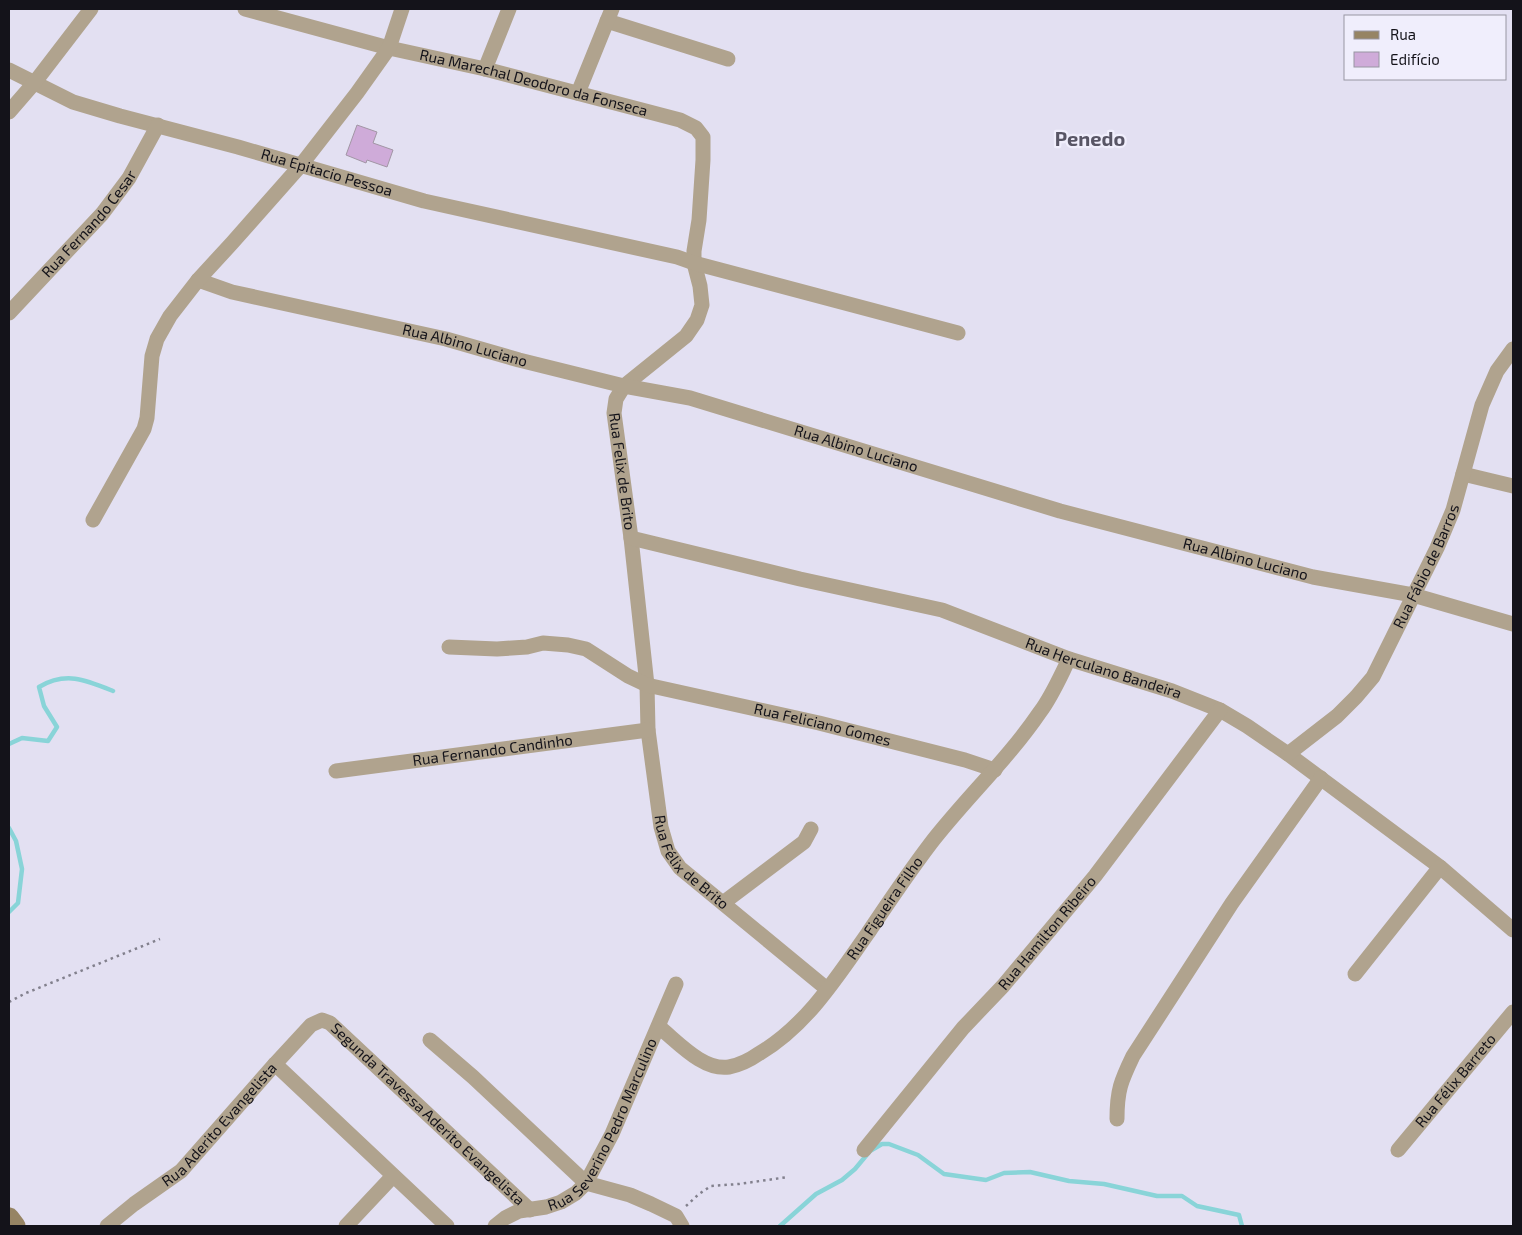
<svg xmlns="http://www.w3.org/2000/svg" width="1522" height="1235" font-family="'Exo 2',sans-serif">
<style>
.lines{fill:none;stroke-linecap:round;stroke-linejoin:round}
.stream{stroke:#89d4d8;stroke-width:4.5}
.building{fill:#cfabd9;stroke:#a296a5}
.path{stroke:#82808d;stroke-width:2.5;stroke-dasharray:2.5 4;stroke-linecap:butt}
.street{stroke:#b0a38e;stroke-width:15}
.secondary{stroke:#968464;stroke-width:21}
.labels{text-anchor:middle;stroke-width:4.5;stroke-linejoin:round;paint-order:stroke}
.street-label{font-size:15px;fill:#14131a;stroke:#f0eefc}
.district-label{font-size:20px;font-weight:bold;fill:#585565;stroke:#f0eefc}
</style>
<rect width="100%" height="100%" fill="#e3e0f2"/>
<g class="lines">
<path class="stream" d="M9,744L22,738L48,741L57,727L44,706L39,687C66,671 86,680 113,691
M9,828L16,841L22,869L18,903L9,912
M780,1226L816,1194L842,1180L855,1169L870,1151L882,1144H889L918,1155L944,1174L986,1180L1004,1173L1030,1172L1069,1181L1104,1184L1157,1196H1182L1197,1206L1239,1215L1242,1226"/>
</g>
<path class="building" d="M357,125L377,132L373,143L393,150L387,167L367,160L366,163L346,155Z"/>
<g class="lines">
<path class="path" d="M9,1002L26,993L160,939
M686,1206L699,1194L711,1186L739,1184L788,1177"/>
<g class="street">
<path id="s1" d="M245,9L389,48L485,69L680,120L696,128L703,137V160L699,220L694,251V263L700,286L702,305L697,320L686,336L624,386L616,399L614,413L631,538L647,685L648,730L661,827L668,851L680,868L827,989"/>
<path d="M607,21L728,59"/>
<path d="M485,69L509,9"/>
<path id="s2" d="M9,70L73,102L120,116L238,147L424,201L677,257L694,263L958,333"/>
<path d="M578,93L612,9"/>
<path d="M9,112L35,82L91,9"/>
<path id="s3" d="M198,280L232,292L446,339L519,360L624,386L690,398L1060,511L1313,577L1413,595L1513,624"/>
<path id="s4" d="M9,313L102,214L129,178L158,125"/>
<path d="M1463,474L1513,486"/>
<path d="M93,520L144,429L147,418L152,356L157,339L170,316L198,280L232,243L301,165L357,93L389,48L402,9"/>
<path id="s5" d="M631,538L800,579L942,610L1069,659L1172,691L1220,710L1247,726L1288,754L1440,867L1513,930"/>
<path id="s6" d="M449,647L497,649L527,647L543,643L568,645L586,649L628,676L647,685L819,723L965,760L995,770"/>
<path id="s7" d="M1288,754L1337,716L1356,697L1373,677L1437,548L1453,510L1482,405L1497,371L1513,349"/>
<path id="s8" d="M336,771L648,730"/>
<path d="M723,903L804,842L811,829"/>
<path d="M1355,974L1440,867"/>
<path id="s9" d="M659,1027C678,1042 703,1071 729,1067C741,1065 750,1060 760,1053C807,1025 837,977 868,933C888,903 909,872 931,843C966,798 1008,759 1040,712C1052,696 1060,677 1069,659"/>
<path d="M430,1040L473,1077L586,1183L630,1195L651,1204L676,1216L682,1226"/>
<path d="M275,1064L447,1226"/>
<path d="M1117,1119C1117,1090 1121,1081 1133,1056L1232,903L1321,778"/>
<path id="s10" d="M864,1150L963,1028L1003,986L1095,876L1220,710"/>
<path id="s11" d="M1398,1150L1513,1012"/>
<path id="s12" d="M107,1226L134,1204L181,1171L275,1064L311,1025L322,1020L330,1023L530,1210"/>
<path d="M346,1226L393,1176"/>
<path id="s13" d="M495,1226L505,1218L519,1211L546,1207L561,1202L576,1193L586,1183L612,1134L676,984"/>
</g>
<path class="secondary" d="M9,1218L15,1226"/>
</g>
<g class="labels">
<g class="street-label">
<text dy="5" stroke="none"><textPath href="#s1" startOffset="298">Rua Marechal Deodoro da Fonseca</textPath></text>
<text dy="5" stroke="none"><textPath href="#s2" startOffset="335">Rua Epitacio Pessoa</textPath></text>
<text dy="5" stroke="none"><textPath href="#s4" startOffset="120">Rua Fernando Cesar</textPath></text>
<text dy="5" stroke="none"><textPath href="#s3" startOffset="275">Rua Albino Luciano</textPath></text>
<text dy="5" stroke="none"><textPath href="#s3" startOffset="680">Rua Albino Luciano</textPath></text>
<text dy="5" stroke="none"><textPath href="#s1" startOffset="851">Rua Felix de Brito</textPath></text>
<text dy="5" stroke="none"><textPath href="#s3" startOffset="1085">Rua Albino Luciano</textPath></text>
<text dy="5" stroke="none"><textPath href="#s7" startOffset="238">Rua Fábio de Barros</textPath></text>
<text dy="5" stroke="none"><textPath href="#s5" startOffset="491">Rua Herculano Bandeira</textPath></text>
<text dy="5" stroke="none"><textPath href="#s6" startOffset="389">Rua Feliciano Gomes</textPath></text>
<text dy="5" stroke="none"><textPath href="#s8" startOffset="158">Rua Fernando Candinho</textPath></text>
<text dy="5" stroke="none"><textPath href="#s1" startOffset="1256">Rua Félix de Brito</textPath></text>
<text dy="5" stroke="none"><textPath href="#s9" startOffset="310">Rua Figueira Filho</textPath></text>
<text dy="5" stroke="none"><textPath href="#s10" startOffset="284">Rua Hamilton Ribeiro</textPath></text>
<text dy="5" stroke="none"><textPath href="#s11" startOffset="90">Rua Félix Barreto</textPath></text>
<text dy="5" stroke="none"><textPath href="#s12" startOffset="442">Segunda Travessa Aderito Evangelista</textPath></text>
<text dy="5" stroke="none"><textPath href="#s13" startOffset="160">Rua Severino Pedro Marculino</textPath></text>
<text dy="5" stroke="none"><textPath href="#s12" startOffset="152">Rua Aderito Evangelista</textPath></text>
</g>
<g class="district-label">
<text x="1090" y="146">Penedo</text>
</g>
</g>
<rect width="1522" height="1235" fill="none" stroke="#14131a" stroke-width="20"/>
<rect x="1344" y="15" width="162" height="65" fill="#f0eefc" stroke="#9896a2"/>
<rect x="1354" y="31" width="25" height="8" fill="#968464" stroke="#9896a2"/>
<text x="1390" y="40" font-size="15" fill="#14131a">Rua</text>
<rect x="1354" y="52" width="25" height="15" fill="#cfabd9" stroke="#9896a2"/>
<text x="1390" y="65" font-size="15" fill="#14131a">Edifício</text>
</svg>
